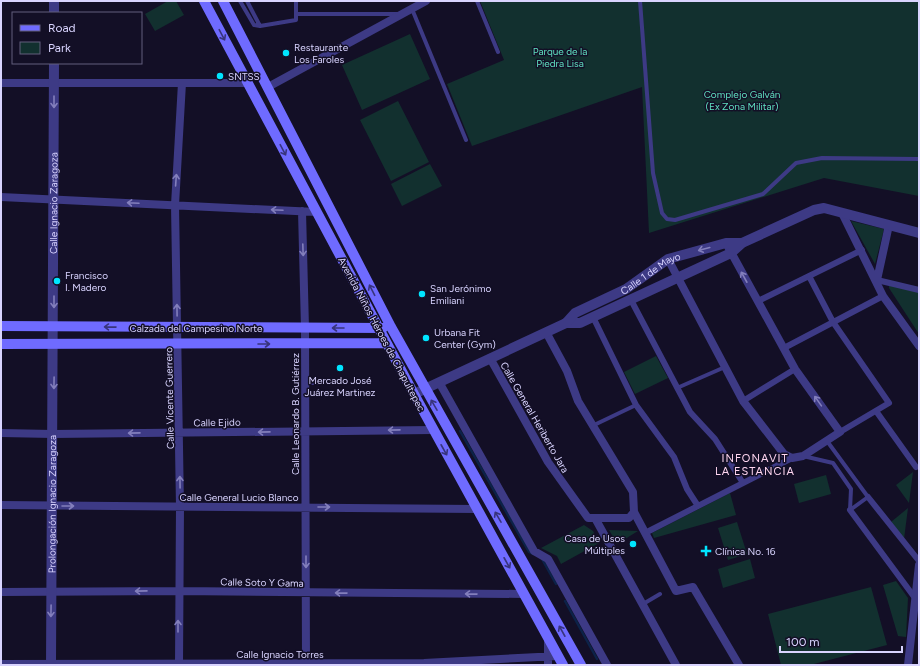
<svg xmlns="http://www.w3.org/2000/svg" width="920" height="666" font-family="Figtree,sans-serif">
<style>
.green{fill:#12302f}
.lines{fill:none;stroke-linecap:round;stroke-linejoin:round}
.stream{stroke:#0c2248;stroke-width:2.5}
.service{stroke:#3d3a85;stroke-width:4}
.pedestrian{stroke:#3d3a85;stroke-width:6}
.minor{stroke:#3d3a85;stroke-width:8}
.tertiary{stroke:#3d3a85;stroke-width:10}
.secondary{stroke:#6f6bff;stroke-width:10}
.oneway{stroke:#38347d}
.oneway2{stroke:#837fbc}
.poi-dot{fill:#00e5ff;stroke:#130f26;stroke-width:1.5}
.labels{text-anchor:middle;stroke-width:3;stroke-linejoin:round;paint-order:stroke}
.poi-label{font-size:10px;fill:#d9d4ff;stroke:#130f26;text-anchor:start}
.park-label{font-size:10px;fill:#5fe0c0;stroke:#130f26}
.street-label{font-size:10px;fill:#d9d4ff;stroke:#130f26}
.neighbourhood-label{font-size:11px;letter-spacing:1px;fill:#ffd6f0;stroke:#130f26}
</style>
<rect width="100%" height="100%" fill="#130f26"/>
<path class="green" d="M168,1H176L184,15L155,31L145,14Z
M480,1H919V196L824,178L649,233L642,87L472,146L447,84L504,60Z
M410,34L430,79L362,110L342,65Z
M398,101L429,162L391,181L360,120Z
M430,164L442,186L402,206L391,184Z
M851,221L884,229L875,264Z
M889,281L919,288V334L889,288Z
M656,356L668,378L635,394L624,372Z
M913,472L909,503L896,485Z
M826,475L831,494L799,503L794,484Z
M730,493L736,515L654,538L652,533Z
M908,508L904,539L891,522Z
M737,522L747,554L728,560L718,528Z
M584,525L593,531L599,543L561,564L557,556L541,548Z
M609,530L638,531L617,544Z
M750,559L755,578L723,588L718,569Z
M896,581L908,598L906,637L898,636L883,585Z
M871,587L887,645L810,665H781L768,614Z"/>
<g class="lines">
<path class="stream" d="M460,431L529,552L533,554
M542,559L556,584
M565,601L597,659"/>
<path class="service" d="M240,1L254,25L260,26L296,20V1
M247,1L260,26
M477,1L498,52
M640,1L653,173L662,213L667,219L675,220L763,194L796,163L822,158L919,159
M412,9L466,140
M296,14H400
M305,383H320
M677,388L725,367
M592,426L636,405
M827,441L868,497L850,510
M803,456L833,463L851,489L850,510
M643,604L660,594"/>
<path class="pedestrian" d="M809,276L833,322L889,403L840,432
M877,280L919,290
M631,300L690,412L715,439L743,483
M758,301L862,250
M593,317L636,405L674,457L687,489L698,506
M784,348L883,296
M743,401L795,369
M876,411L916,467
M868,497L919,561
M850,510L915,598
M645,533L792,458"/>
<path class="minor" d="M1,83H247
M268,87L426,1
M1,197L316,212
M302,211L305,328L306,665
M842,213L883,296L919,346
M668,259L743,401L784,454L792,458L803,456L840,432L795,369L726,243
M877,280L889,225
M546,332L567,371L578,401L633,492L634,512L676,591L693,587L739,665
M490,358L548,462L588,518H595L676,665
M439,382L534,551L548,559L607,665
M1,433L53,434L433,430
M1,505L477,509
M595,518H629L634,512
M1,592L178,591L524,594
M1,664L424,663L558,656
M179,665L180,507L175,205L182,83
M548,665V639
M908,665L919,565"/>
<g class="tertiary">
<path d="M54,13V1"/>
<path d="M566,323H580L731,253L742,243L814,210L824,208L919,233"/>
<path id="s1" d="M414,394L566,323L575,313L626,289L668,259L726,243H742"/>
<path id="s2" d="M51,665L54,63"/>
</g>
<path class="secondary" d="M204,1L414,394L563,665
M223,1L391,327L581,665
M1,326L383,328
M1,344L386,343"/>
</g>
<defs><path id="oneway-shaft" d="M-6 0H5M1.5-3L5.5 0L1.5 3" fill="none" stroke-width="1.6" stroke-linecap="round" stroke-linejoin="round"/></defs>
<g class="oneway">
<use href="#oneway-shaft" transform="translate(222 35) rotate(62)"/>
<use href="#oneway-shaft" transform="translate(283 150) rotate(62)"/>
<use href="#oneway-shaft" transform="translate(372 290) rotate(-117)"/>
<use href="#oneway-shaft" transform="translate(110 327) rotate(-179)"/>
<use href="#oneway-shaft" transform="translate(338 328) rotate(-180)"/>
<use href="#oneway-shaft" transform="translate(264 344)"/>
<use href="#oneway-shaft" transform="translate(434 405) rotate(-120)"/>
<use href="#oneway-shaft" transform="translate(444 450) rotate(61)"/>
<use href="#oneway-shaft" transform="translate(498 517) rotate(-120)"/>
<use href="#oneway-shaft" transform="translate(507 563) rotate(61)"/>
<use href="#oneway-shaft" transform="translate(562 631) rotate(-119)"/>
</g>
<g class="oneway2">
<use href="#oneway-shaft" transform="translate(54 102) rotate(90)"/>
<use href="#oneway-shaft" transform="translate(176 180) rotate(-86)"/>
<use href="#oneway-shaft" transform="translate(133 203) rotate(-177)"/>
<use href="#oneway-shaft" transform="translate(277 210) rotate(-177)"/>
<use href="#oneway-shaft" transform="translate(704 249) rotate(165)"/>
<use href="#oneway-shaft" transform="translate(303 250) rotate(88)"/>
<use href="#oneway-shaft" transform="translate(744 277) rotate(-119)"/>
<use href="#oneway-shaft" transform="translate(54 302) rotate(90)"/>
<use href="#oneway-shaft" transform="translate(177 310) rotate(-91)"/>
<use href="#oneway-shaft" transform="translate(54 383) rotate(91)"/>
<use href="#oneway-shaft" transform="translate(818 401) rotate(-125)"/>
<use href="#oneway-shaft" transform="translate(394 430) rotate(179)"/>
<use href="#oneway-shaft" transform="translate(264 432) rotate(179)"/>
<use href="#oneway-shaft" transform="translate(134 433) rotate(179)"/>
<use href="#oneway-shaft" transform="translate(180 482) rotate(-91)"/>
<use href="#oneway-shaft" transform="translate(68 506)"/>
<use href="#oneway-shaft" transform="translate(324 507)"/>
<use href="#oneway-shaft" transform="translate(306 562) rotate(90)"/>
<use href="#oneway-shaft" transform="translate(141 591) rotate(179)"/>
<use href="#oneway-shaft" transform="translate(341 593) rotate(-179)"/>
<use href="#oneway-shaft" transform="translate(471 594) rotate(-179)"/>
<use href="#oneway-shaft" transform="translate(51 611) rotate(91)"/>
<use href="#oneway-shaft" transform="translate(178 626) rotate(-90)"/>
</g>
<g class="poi-dot">
<circle cx="286" cy="53" r="4"/>
<circle cx="220" cy="76" r="4"/>
<circle cx="57" cy="281" r="4"/>
<circle cx="422" cy="294" r="4"/>
<circle cx="426" cy="338" r="4"/>
<circle cx="340" cy="368" r="4"/>
<circle cx="633" cy="544" r="4"/>
<path d="M704 545h4v4h4v4h-4v4h-4v-4h-4v-4h4z"/>
</g>
<g class="labels">
<g class="poi-label">
<text x="294" y="51">Restaurante<tspan x="294" dy="12">Los Faroles</tspan></text>
<text x="228" y="80">SNTSS</text>
<text x="65" y="279">Francisco<tspan x="65" dy="12">I. Madero</tspan></text>
<text x="430" y="292">San Jerónimo<tspan x="430" dy="12">Emiliani</tspan></text>
<text x="434" y="336">Urbana Fit<tspan x="434" dy="12">Center (Gym)</tspan></text>
<text x="340" y="384" text-anchor="middle">Mercado José<tspan x="340" dy="12">Juárez Martinez</tspan></text>
<text x="625" y="542" text-anchor="end">Casa de Usos<tspan x="625" dy="12">Múltiples</tspan></text>
<text x="715" y="555">Clínica No. 16</text>
</g>
<g class="park-label">
<text x="560" y="55">Parque de la<tspan x="560" dy="12">Piedra Lisa</tspan></text>
<text x="742" y="98">Complejo Galván<tspan x="742" dy="12">(Ex Zona Militar)</tspan></text>
</g>
<g class="street-label">
<text dy="4" stroke="none"><textPath href="#s2" startOffset="462">Calle Ignacio Zaragoza</textPath></text>
<text dy="4" stroke="none"><textPath href="#s1" startOffset="267">Calle 1 de Mayo</textPath></text>
<text x="196" y="332">Calzada del Campesino Norte</text>
<text transform="translate(382 334) rotate(62)" y="4">Avenida Niños Héroes de Chapultepec</text>
<text transform="translate(169 398) rotate(-91)" y="4">Calle Vicente Guerrero</text>
<text transform="translate(295 414) rotate(-90)" y="4">Calle Leonardo B. Gutiérrez</text>
<text transform="translate(535 417) rotate(60)" y="4">Calle General Heriberto Jara</text>
<text transform="translate(217 422) rotate(-1)" y="4">Calle Ejido</text>
<text x="239" y="501">Calle General Lucio Blanco</text>
<text dy="4" stroke="none"><textPath href="#s2" startOffset="161">Prolongación Ignacio Zaragoza</textPath></text>
<text transform="translate(262 582) rotate(1)" y="4">Calle Soto Y Gama</text>
<text x="280" y="658">Calle Ignacio Torres</text>
</g>
<g class="neighbourhood-label">
<text x="755" y="462">INFONAVIT<tspan x="755" dy="13">LA ESTANCIA</tspan></text>
</g>
</g>
<rect width="920" height="666" fill="none" stroke="#d9d4ff" stroke-width="4"/>
<rect x="12" y="12" width="130" height="52" fill="#130f26" stroke="#625e7d"/>
<rect x="20" y="25" width="20" height="6" fill="#6f6bff" stroke="#625e7d"/>
<text x="48" y="32" font-size="12" fill="#d9d4ff">Road</text>
<rect x="20" y="42" width="20" height="12" fill="#12302f" stroke="#625e7d"/>
<text x="48" y="52" font-size="12" fill="#d9d4ff">Park</text>
<path d="M780 646v6h122v-6" fill="none" stroke="#d9d4ff" stroke-width="2"/>
<text x="786" y="646" font-size="12" fill="#d9d4ff" stroke="#130f26" stroke-width="3" paint-order="stroke">100 m</text>
</svg>
